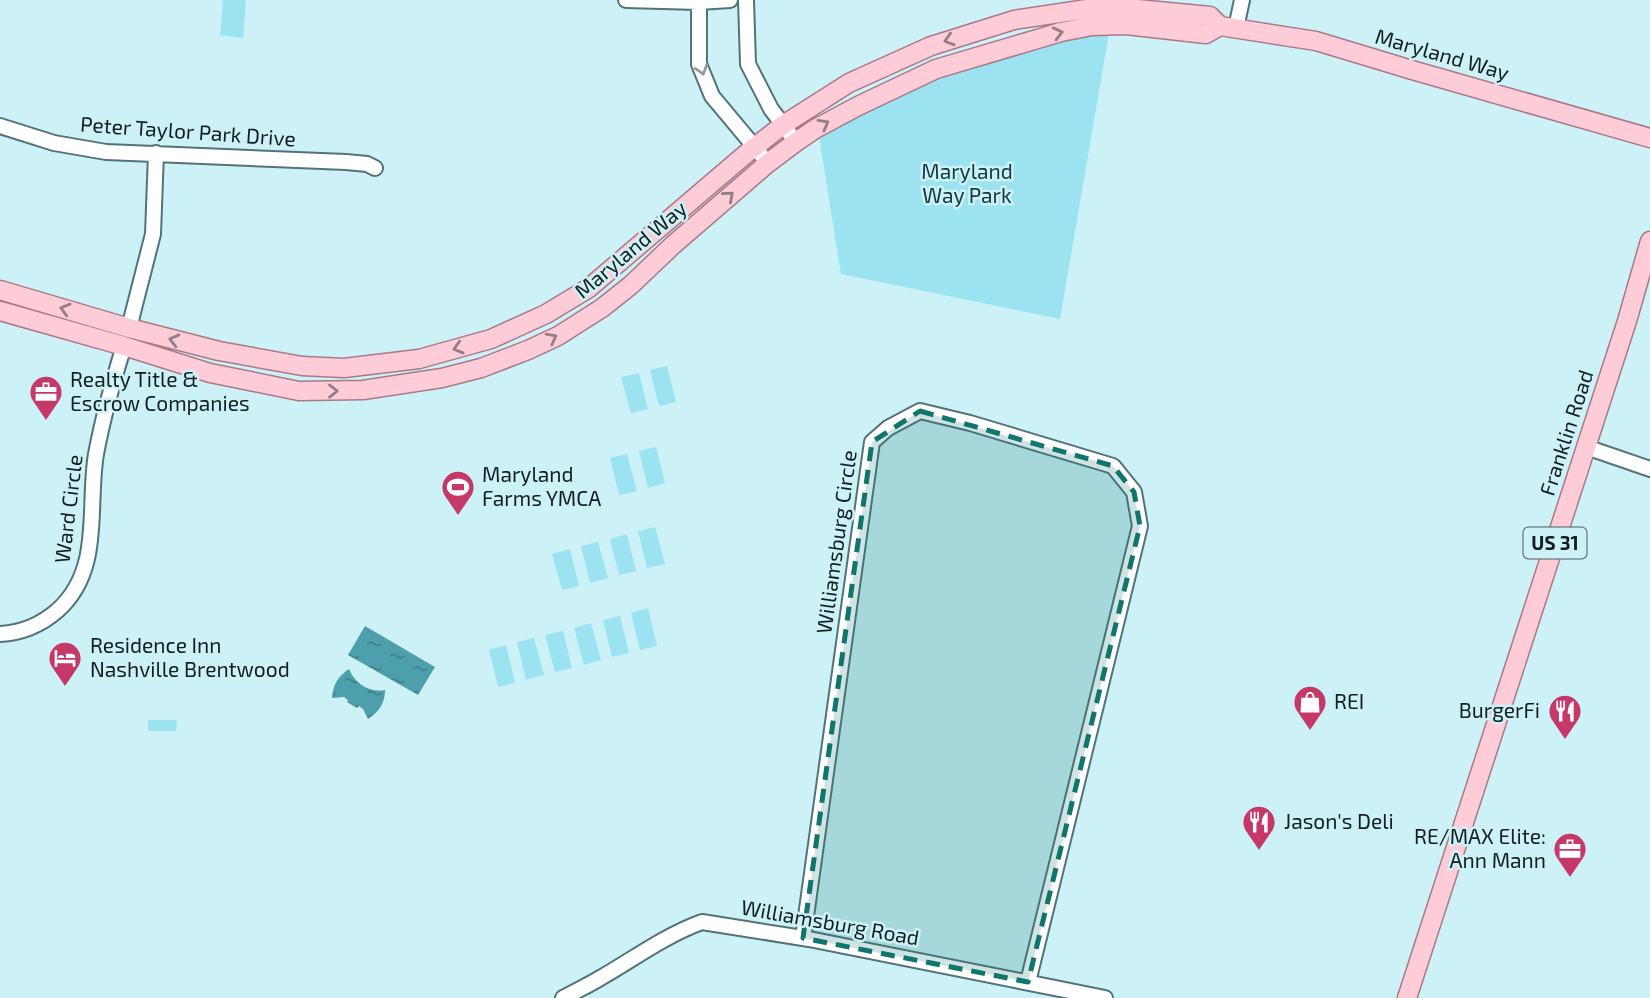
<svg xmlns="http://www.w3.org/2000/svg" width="1650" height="998" font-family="'Exo 2',sans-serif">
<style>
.park{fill:#9be3f0}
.water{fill:url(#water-ripples)}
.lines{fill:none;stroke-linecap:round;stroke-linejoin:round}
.minor-casing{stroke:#527379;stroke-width:18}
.major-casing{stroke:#aa7986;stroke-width:21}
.minor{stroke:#fff;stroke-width:14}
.major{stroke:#fdccd7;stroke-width:18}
.oneway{stroke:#937e85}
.oneway2{stroke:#949a9b}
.marked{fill:#0f766e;fill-opacity:0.2;stroke:#0f766e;stroke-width:5;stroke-dasharray:14 9;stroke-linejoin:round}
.labels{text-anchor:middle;stroke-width:5;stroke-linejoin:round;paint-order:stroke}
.shield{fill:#ccf1f7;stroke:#495e61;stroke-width:2}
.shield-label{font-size:19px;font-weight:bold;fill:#111f21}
.street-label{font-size:21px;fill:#111f21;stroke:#ccf1f7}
.park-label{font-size:21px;fill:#11393f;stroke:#ccf1f7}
.poi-label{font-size:21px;fill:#111f21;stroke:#ccf1f7;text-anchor:start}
</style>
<defs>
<pattern id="water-ripples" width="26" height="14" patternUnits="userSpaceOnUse" patternTransform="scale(1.75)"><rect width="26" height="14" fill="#4d9fac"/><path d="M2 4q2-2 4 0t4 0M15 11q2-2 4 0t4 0" fill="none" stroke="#3f818c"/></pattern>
</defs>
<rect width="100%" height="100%" fill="#ccf1f7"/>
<path class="park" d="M223,0H246L243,38L220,35Z
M1109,33L1060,319L841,274L819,136L901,86L1000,50Z
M667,366L676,402L659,406L650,370Z
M639,373L648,409L631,413L621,377Z
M656,447L665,483L648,488L639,451Z
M627,454L637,491L619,495L610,458Z
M655,527L665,564L647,568L638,531Z
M627,534L636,571L619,575L610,539Z
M598,542L608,578L590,583L581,546Z
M570,549L579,586L562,590L552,554Z
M648,608L657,646L640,650L631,613Z
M620,616L629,653L612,657L603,620Z
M591,623L601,660L584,665L574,628Z
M563,631L572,668L555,672L545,635Z
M534,638L544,675L526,680L517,642Z
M506,645L515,683L498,687L489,650Z
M148,720H177L176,731H148Z"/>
<path class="water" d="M365,626L435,667L418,695L348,655Z
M349,669C355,684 370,693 385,690C385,703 379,712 368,719L363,709L359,706L357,708L347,702L348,700L344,697L332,698C333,685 338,676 349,669Z"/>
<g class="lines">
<defs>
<path id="minor" d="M626,0L699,2L730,0
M699,0V64L712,96L768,163
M746,0L748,64L771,109L796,142
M1236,28L1242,0
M0,126L54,143L106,152L346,162L367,164L375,168
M129,328L153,234L156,153
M1586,447L1650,469
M0,634C22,633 42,624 58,610C103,569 87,508 96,454C103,417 113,381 124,346
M803,938L872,442L888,428L920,411L970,423L1113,466L1134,492L1140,526L1028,982
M563,998C576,991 589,985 602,977C635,958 666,935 702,922L809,939L1105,998"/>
<path id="major" d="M0,290L129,328L219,351L302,366L344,368L419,359L491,339L546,314L589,288L747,153L783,125L849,83L931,46L1014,20L1093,8H1127L1210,16L1220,26
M0,311L124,346L210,373L299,391L363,390L442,378L481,368L528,350L558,336L602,308L631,285L673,245L768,163L796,142L815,129L858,106L936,69L1061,32L1092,26L1126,25L1206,34L1220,26L1316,41L1412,70L1650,138
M1407,998L1627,321L1650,241"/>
</defs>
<use href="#minor" class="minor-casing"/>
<use href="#major" class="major-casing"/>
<use href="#minor" class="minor"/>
<use href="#major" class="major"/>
</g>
<defs><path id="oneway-chevron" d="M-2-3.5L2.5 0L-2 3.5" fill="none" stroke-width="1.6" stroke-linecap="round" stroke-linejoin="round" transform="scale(1.75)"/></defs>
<g class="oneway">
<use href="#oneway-chevron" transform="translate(1058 33) rotate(-14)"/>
<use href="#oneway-chevron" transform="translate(949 40) rotate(163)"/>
<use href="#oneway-chevron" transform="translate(824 124) rotate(-29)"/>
<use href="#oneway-chevron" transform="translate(729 196) rotate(-41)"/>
<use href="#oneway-chevron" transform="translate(65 309) rotate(-164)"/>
<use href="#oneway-chevron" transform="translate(552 338) rotate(-28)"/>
<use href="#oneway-chevron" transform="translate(174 340) rotate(-166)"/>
<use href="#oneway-chevron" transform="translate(458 348) rotate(164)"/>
<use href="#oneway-chevron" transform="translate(333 391)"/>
</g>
<use class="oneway2" href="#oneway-chevron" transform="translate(702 70) rotate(73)"/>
<path class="marked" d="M920,411L1113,466L1134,492L1140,526L1028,982L803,938L872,442Z"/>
<defs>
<symbol id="office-pin" viewBox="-11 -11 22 30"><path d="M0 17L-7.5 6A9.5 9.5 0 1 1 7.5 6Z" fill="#c63868" stroke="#ccf1f7"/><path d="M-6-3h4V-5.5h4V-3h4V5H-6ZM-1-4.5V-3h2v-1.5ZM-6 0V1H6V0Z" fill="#fff"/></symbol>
<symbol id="stadium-pin" viewBox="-11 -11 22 30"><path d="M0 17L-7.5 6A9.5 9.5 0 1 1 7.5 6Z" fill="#c63868" stroke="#ccf1f7"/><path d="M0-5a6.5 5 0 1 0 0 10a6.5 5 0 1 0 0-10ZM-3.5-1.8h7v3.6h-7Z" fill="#fff"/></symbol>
<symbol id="hotel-pin" viewBox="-11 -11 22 30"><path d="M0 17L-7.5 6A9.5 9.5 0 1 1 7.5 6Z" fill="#c63868" stroke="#ccf1f7"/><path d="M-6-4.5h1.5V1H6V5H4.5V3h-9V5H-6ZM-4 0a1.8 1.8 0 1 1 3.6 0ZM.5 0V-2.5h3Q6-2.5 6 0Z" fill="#fff"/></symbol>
<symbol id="shop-pin" viewBox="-11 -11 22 30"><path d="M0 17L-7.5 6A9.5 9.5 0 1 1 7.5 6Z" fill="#c63868" stroke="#ccf1f7"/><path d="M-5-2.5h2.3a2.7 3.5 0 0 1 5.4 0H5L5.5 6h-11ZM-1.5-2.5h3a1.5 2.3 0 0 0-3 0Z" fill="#fff"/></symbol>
<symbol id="restaurant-pin" viewBox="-11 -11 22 30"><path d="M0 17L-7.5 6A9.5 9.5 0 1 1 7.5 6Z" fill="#c63868" stroke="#ccf1f7"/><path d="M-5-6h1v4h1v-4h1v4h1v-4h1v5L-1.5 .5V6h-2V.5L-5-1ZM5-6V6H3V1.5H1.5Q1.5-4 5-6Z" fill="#fff"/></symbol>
</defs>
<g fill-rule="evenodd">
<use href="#office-pin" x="27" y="373" width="38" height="52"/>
<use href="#stadium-pin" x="439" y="468" width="38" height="52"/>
<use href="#hotel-pin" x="46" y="639" width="38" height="52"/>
<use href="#shop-pin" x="1291" y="683" width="38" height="52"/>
<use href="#restaurant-pin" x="1546" y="692" width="38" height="52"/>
<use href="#restaurant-pin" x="1240" y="803" width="38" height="52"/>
<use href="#office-pin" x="1551" y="830" width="38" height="52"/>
</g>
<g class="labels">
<rect class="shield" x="1523.5" y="527.5" width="63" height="31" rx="5"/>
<g class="shield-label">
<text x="1555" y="550">US 31</text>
</g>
<g class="street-label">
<text transform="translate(1442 55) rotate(16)" y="7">Maryland Way</text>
<text transform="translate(188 132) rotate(4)" y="7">Peter Taylor Park Drive</text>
<text transform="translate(631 250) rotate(-40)" y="7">Maryland Way</text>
<text transform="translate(1567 433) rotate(-72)" y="7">Franklin Road</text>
<text transform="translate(69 509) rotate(-83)" y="7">Ward Circle</text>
<text transform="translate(837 542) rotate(-82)" y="7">Williamsburg Circle</text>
<text transform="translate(830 923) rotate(10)" y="7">Williamsburg Road</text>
</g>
<g class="park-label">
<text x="967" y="179">Maryland<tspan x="967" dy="24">Way Park</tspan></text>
</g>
<g class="poi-label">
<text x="70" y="387">Realty Title &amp;<tspan x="70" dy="24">Escrow Companies</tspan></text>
<text x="482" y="482">Maryland<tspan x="482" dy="24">Farms YMCA</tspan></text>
<text x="90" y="653">Residence Inn<tspan x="90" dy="24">Nashville Brentwood</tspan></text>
<text x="1334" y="709">REI</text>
<text x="1540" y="718" text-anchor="end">BurgerFi</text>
<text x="1284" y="829">Jason's Deli</text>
<text x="1546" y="844" text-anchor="end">RE/MAX Elite:<tspan x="1546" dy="24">Ann Mann</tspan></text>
</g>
</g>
</svg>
